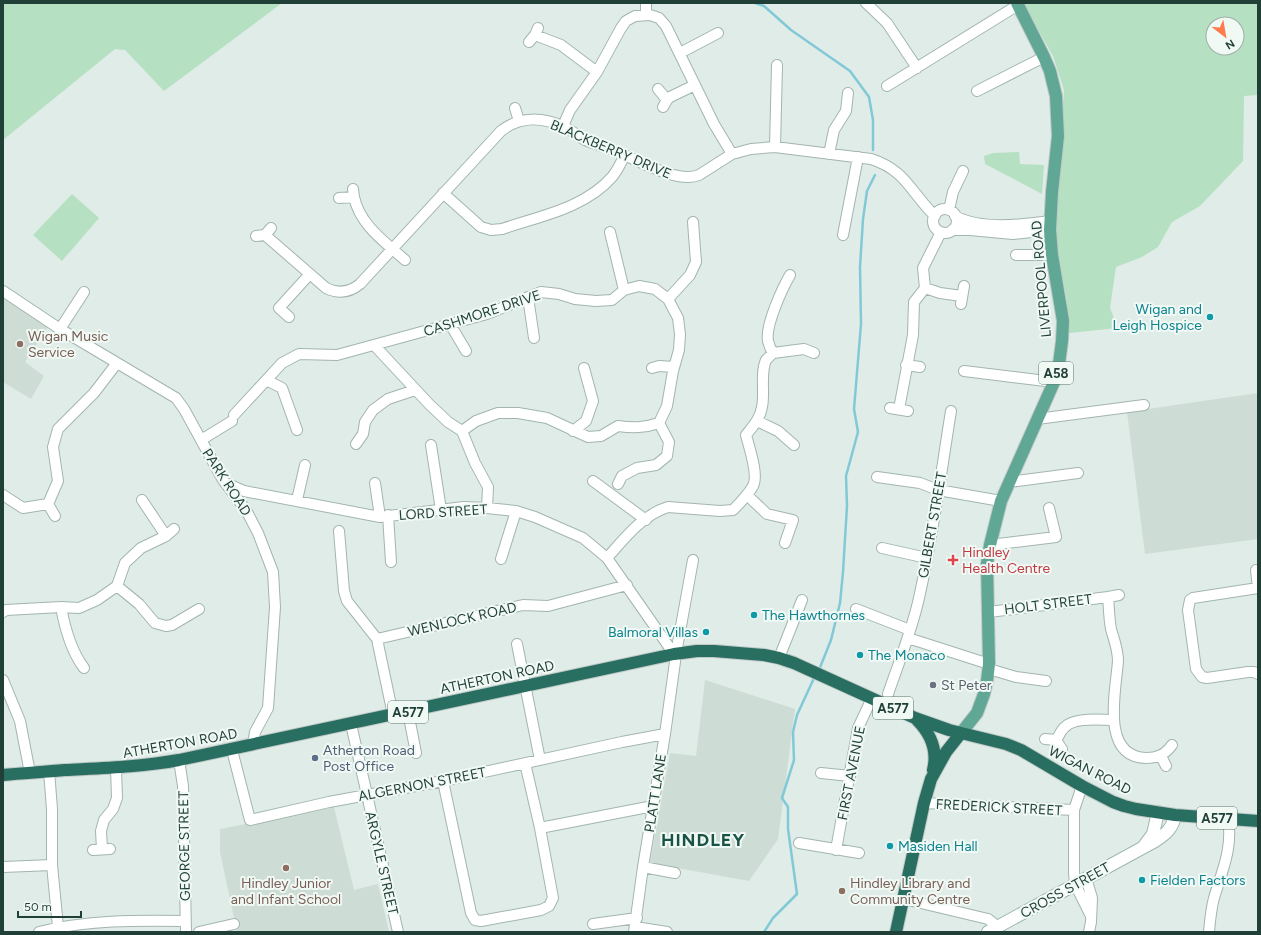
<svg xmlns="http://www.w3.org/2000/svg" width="1261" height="935" font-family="Figtree,sans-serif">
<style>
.built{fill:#cedcd6}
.green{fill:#b6e0c2;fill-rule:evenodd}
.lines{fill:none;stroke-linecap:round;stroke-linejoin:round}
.stream{stroke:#82c9d7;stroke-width:2.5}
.street-casing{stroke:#a2b5af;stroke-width:12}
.secondary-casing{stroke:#9db9b0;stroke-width:14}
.primary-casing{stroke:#c0c9c7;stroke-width:14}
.highway-casing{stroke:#c0c9c7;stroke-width:14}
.street{stroke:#fff;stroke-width:10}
.secondary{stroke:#fff;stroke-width:12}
.primary{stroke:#60a796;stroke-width:12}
.highway{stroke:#286e61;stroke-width:12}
.culture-dot{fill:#0f9aa8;stroke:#f1f9f5;stroke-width:1.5}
.education-dot{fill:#8d6e63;stroke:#f1f9f5;stroke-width:1.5}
.health-dot{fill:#e0444e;stroke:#f1f9f5;stroke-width:1.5}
.worship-dot{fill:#6b7280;stroke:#f1f9f5;stroke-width:1.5}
.service-dot{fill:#5c6f8a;stroke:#f1f9f5;stroke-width:1.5}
.labels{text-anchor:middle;stroke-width:4;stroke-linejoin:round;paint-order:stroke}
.shield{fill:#f1f9f5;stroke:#5e7770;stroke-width:1}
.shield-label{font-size:13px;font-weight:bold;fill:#1f3f37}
.street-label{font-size:14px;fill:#1f3f37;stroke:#f1f9f5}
.culture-label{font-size:14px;fill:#0d838f;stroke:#f1f9f5;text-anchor:start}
.education-label{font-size:14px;fill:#785e54;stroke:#f1f9f5;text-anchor:start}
.health-label{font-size:14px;fill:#be3a42;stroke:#f1f9f5;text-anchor:start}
.worship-label{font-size:14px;fill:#5b616d;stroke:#f1f9f5;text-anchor:start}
.service-label{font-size:14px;fill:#4e5e75;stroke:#f1f9f5;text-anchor:start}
.district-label{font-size:18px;font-weight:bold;letter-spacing:1px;fill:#195346;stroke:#f1f9f5}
</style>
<rect width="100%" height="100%" fill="#e0ece7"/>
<path class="built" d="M3,298L48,327L25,362L44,376L31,399L3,382Z
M1258,393V539L1145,554L1127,412Z
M705,680L795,709L778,839L749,881L650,863L670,753L696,756Z
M334,807L354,890L378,884L389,932H237L220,852V829Z"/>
<path class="green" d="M3,3H282L164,91L125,50L115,49L3,140Z
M1023,3H1258V95L1244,96L1243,161L1200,206L1172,222L1158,247L1142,257L1116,267L1110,308L1118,328L1069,333L1067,301L1055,237L1064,90L1053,56ZM1213,24H1237V48H1213Z
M1019,152L1020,164L1044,165L1042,194L985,164L984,156L993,153Z
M72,194L99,218L62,261L33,235Z"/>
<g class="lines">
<path class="stream" d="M755,3L764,6L791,30L850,71L869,97L873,120V150
M819,670L831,640L840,603L843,572L847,506L846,476L858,432L854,409L861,324L860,267L863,219L867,191L875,175
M764,932L773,918L797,894L788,829V807L782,798L794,760L793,732L797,715L815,676"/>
<defs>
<path id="street" d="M866,3L887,23L917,68
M646,14V3
M535,35L561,45L597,72
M529,42L535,35L538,28
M680,53L718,33
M887,86L1018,5
M658,89L667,100
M977,91L1044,57
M663,107L667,100L670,97L695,85
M515,108L519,121
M563,126L570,110L597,72L621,28L626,21L635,16L650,15L659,18L666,26L714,124L732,154
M775,147L777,65
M829,154L834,130L846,111L848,93
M443,193L481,227L491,230L502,229C540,216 585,208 612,177C618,170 621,162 625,155
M354,197C360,225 385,242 405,260
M339,198L354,197L353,189
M933 221a12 12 0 1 1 24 0a12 12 0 1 1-24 0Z
M949,210L953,192L963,171
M955,216C981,230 1021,225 1050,221
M952,230H970L1013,234L1050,230
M610,232L624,290
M265,235L326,288C338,294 349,293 360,284L501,131C520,116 543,117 564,127C572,130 577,136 585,140C594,144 604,146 613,150C636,159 676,184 699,175L732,154L751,149L775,147L871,159C906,170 911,193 935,216
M843,235L858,157
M256,236L265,235L271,228
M1016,255H1052
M925,288L940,293L962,296
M3,291L60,329L176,398L184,409L223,480L246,510L258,533L273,572L275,607L268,708L255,732L253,745
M528,297L534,338
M668,299L690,275L696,262L693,222
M961,304L964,286
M289,317L279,308L309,275
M450,324L466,351
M60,329L84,292
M374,345L429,404L448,422L462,431L475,463L488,487L487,508
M773,353L804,349L814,353
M906,365L920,367
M652,368L659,366L674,367
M964,371L1054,382
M268,381L282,388L297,430
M890,408L908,411
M899,409L913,335L914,302L925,288L923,268L941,232
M234,415L282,363L299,354L337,355L487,314L541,292L559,294L575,299L596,301L612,300L624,290L639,286L655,289L668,299L678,318L680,334L679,350L673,371L667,406L659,423
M1037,419L1144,405
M757,421L778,431L794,445
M462,431L476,421L498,413H518L547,418L588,437L601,436L618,426C633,428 644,428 659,423
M573,431L586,421L593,401L584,368
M201,440L232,421
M356,444L363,434L365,422L373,410L388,399L415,390
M431,445L441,510
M877,477L920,483L938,490L1001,501
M593,481L646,520
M1009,482L1078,473
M226,483L244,491L380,517L464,507L487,508L516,511L535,517L583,538L607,558L674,654
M375,483L380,517
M618,484L622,476L637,468L656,465L667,456L669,442L659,423
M3,495L23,508L48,504L58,481L53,447L58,429L94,393L117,363
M747,495L767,514L793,520L785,543
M142,500L166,536L174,529
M297,500L305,465
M48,504L55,516
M388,515L391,562
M339,531L344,591L347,601L377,639L393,715
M990,545L1056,537L1049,508
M882,548L927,558
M607,558C624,539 642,515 668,507L720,511L733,510C740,503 748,495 753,486C759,475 749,447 746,435C753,426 760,419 762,407C765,393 760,373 766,360C768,358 771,355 773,353C771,350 769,345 768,341C765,326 782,289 790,275
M501,559L516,511
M1256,570L1258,588L1193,598L1190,600L1188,610L1196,669L1202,677L1207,678L1248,672H1254L1258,674
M117,586L139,604L155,623L166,626L172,625L199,609
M1108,597L1119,595
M61,607C65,629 71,651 84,668
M856,609L910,630
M3,612L6,610L61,607L79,608L97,600L117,586L125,563L141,548L166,536
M989,612L1108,597C1109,607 1109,619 1111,629C1114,640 1118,649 1118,661C1116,690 1100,757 1146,758C1157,758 1165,755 1172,745
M908,638L989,664
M377,639L523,605L548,606L627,585
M517,644L540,760
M779,658L802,600
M989,669L1016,677L1046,681
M3,680L20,721L30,773
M888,694C899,662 912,630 919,598C933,536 941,473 951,411
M408,712L416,753
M351,724L398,932
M1045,739L1056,740L1062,749
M1056,740C1059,736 1061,730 1065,727C1074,717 1100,720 1113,720
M232,750L250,820L329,802L443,781L622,742L665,734
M1161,756L1166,766
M179,760L183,786L186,932
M49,771L52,809V865L58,927
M821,773L850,776
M443,781L471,913L475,920L481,921L541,910L549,906L553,898L540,828L525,763
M1082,786L1074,810V872L1075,884L1091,916
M924,803L1074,810
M540,828L653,806
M799,843L859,853
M102,849L101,831L104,820L113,809L117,798L116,768
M93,850L110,849
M836,850L858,728L872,698
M3,867L52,865
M643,867L675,873
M1086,878L1092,898L1091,922L1089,932
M904,899L988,919L993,923L996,928
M593,924L637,918
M635,927L667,932
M39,932C86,920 137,920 185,921
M199,932L234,924
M634,932L643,867L665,734L675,662L674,654L677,648L693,560
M1209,932C1210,920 1211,909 1214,898C1222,871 1233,848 1228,819"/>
<path id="secondary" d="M1144,846L1153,834L1158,812
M988,932L1155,841C1166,834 1173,828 1175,815"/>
<path id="primary" d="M961,733L977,713L984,694L987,681L989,664L987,564L990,545L1001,501L1054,382L1059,364L1062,341L1063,321L1052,255L1050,230L1052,192L1058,136L1056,96L1050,71L1044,57L1017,3"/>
<path id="highway" d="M917,720C931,734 938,750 933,770
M3,775C24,773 44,772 65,770C103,768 141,767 179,760L674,654L697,651H714L764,655L779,658L794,663L915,718L949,730L1006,744L1021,750L1082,786L1113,802L1124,806L1136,809L1175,815L1258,821
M896,932L924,803L931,779L946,752L961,733"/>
</defs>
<use href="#street" class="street-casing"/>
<use href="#secondary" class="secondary-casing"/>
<use href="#primary" class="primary-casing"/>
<use href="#highway" class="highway-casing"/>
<use href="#street" class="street"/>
<use href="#secondary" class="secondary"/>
<use href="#primary" class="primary"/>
<use href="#highway" class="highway"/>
</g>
<g class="culture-dot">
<circle cx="1210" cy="317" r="4"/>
<circle cx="754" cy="615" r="4"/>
<circle cx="706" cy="632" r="4"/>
<circle cx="860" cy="655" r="4"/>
<circle cx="890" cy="846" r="4"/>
<circle cx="1142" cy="880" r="4"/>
</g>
<g class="education-dot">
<circle cx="20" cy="344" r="4"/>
<circle cx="286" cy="868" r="4"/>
<circle cx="842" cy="891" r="4"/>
</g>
<path class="health-dot" d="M951 554h4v4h4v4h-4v4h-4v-4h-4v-4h4z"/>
<circle class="worship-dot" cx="933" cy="685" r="4"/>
<circle class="service-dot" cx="315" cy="758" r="4"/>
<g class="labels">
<g class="shield">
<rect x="1039" y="362" width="34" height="22" rx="3"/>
<rect x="873" y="697" width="40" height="22" rx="3"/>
<rect x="388" y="701" width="40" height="22" rx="3"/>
<rect x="1197" y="807" width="40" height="22" rx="3"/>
</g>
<g class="shield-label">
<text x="1056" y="378">A58</text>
<text x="893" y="713">A577</text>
<text x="408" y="717">A577</text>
<text x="1217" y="823">A577</text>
</g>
<g class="street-label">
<text transform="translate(611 149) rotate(23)" y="5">BLACKBERRY DRIVE</text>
<text transform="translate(1041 279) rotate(-95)" y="5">LIVERPOOL ROAD</text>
<text transform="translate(482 313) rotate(-18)" y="5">CASHMORE DRIVE</text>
<text transform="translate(227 482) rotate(57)" y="5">PARK ROAD</text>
<text transform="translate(443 512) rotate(-4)" y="5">LORD STREET</text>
<text transform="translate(932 525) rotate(-80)" y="5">GILBERT STREET</text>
<text transform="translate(1048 604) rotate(-7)" y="5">HOLT STREET</text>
<text transform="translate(462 619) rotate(-13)" y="5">WENLOCK ROAD</text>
<text transform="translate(497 677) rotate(-12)" y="5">ATHERTON ROAD</text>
<text transform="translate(180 743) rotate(-10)" y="5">ATHERTON ROAD</text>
<text transform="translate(1090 770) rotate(27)" y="5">WIGAN ROAD</text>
<text transform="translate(851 773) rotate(-79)" y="5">FIRST AVENUE</text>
<text transform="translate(422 784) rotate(-11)" y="5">ALGERNON STREET</text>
<text transform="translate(655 793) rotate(-81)" y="5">PLATT LANE</text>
<text transform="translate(999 807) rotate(3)" y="5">FREDERICK STREET</text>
<text transform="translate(184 846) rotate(-91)" y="5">GEORGE STREET</text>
<text transform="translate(382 863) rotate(77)" y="5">ARGYLE STREET</text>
<text transform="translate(1065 890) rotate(-29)" y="5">CROSS STREET</text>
</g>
<g class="culture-label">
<text x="1202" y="314" text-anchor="end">Wigan and<tspan x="1202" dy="16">Leigh Hospice</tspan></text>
<text x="762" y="620">The Hawthornes</text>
<text x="698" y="637" text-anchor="end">Balmoral Villas</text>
<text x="868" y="660">The Monaco</text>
<text x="898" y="851">Masiden Hall</text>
<text x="1150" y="885">Fielden Factors</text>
</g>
<g class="education-label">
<text x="28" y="341">Wigan Music<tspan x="28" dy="16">Service</tspan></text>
<text x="286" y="888" text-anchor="middle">Hindley Junior<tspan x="286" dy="16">and Infant School</tspan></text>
<text x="850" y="888">Hindley Library and<tspan x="850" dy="16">Community Centre</tspan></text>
</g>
<g class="health-label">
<text x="962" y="557">Hindley<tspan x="962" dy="16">Health Centre</tspan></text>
</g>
<g class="worship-label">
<text x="941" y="690">St Peter</text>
</g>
<g class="service-label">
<text x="323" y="755">Atherton Road<tspan x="323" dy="16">Post Office</tspan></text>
</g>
<g class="district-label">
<text x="703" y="846">HINDLEY</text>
</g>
</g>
<rect width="1261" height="935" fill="none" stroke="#1f3f37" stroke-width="8"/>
<g transform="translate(1225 36) rotate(149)"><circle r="19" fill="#f1f9f5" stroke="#9dafa9"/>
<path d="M0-3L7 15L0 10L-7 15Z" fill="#ff7b4b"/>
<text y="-6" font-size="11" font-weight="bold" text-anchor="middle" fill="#1f3f37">N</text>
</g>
<path d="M18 911v6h63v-6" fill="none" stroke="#1f3f37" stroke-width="2"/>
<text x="24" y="911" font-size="12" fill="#1f3f37" stroke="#f1f9f5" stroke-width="3" paint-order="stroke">50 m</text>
</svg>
